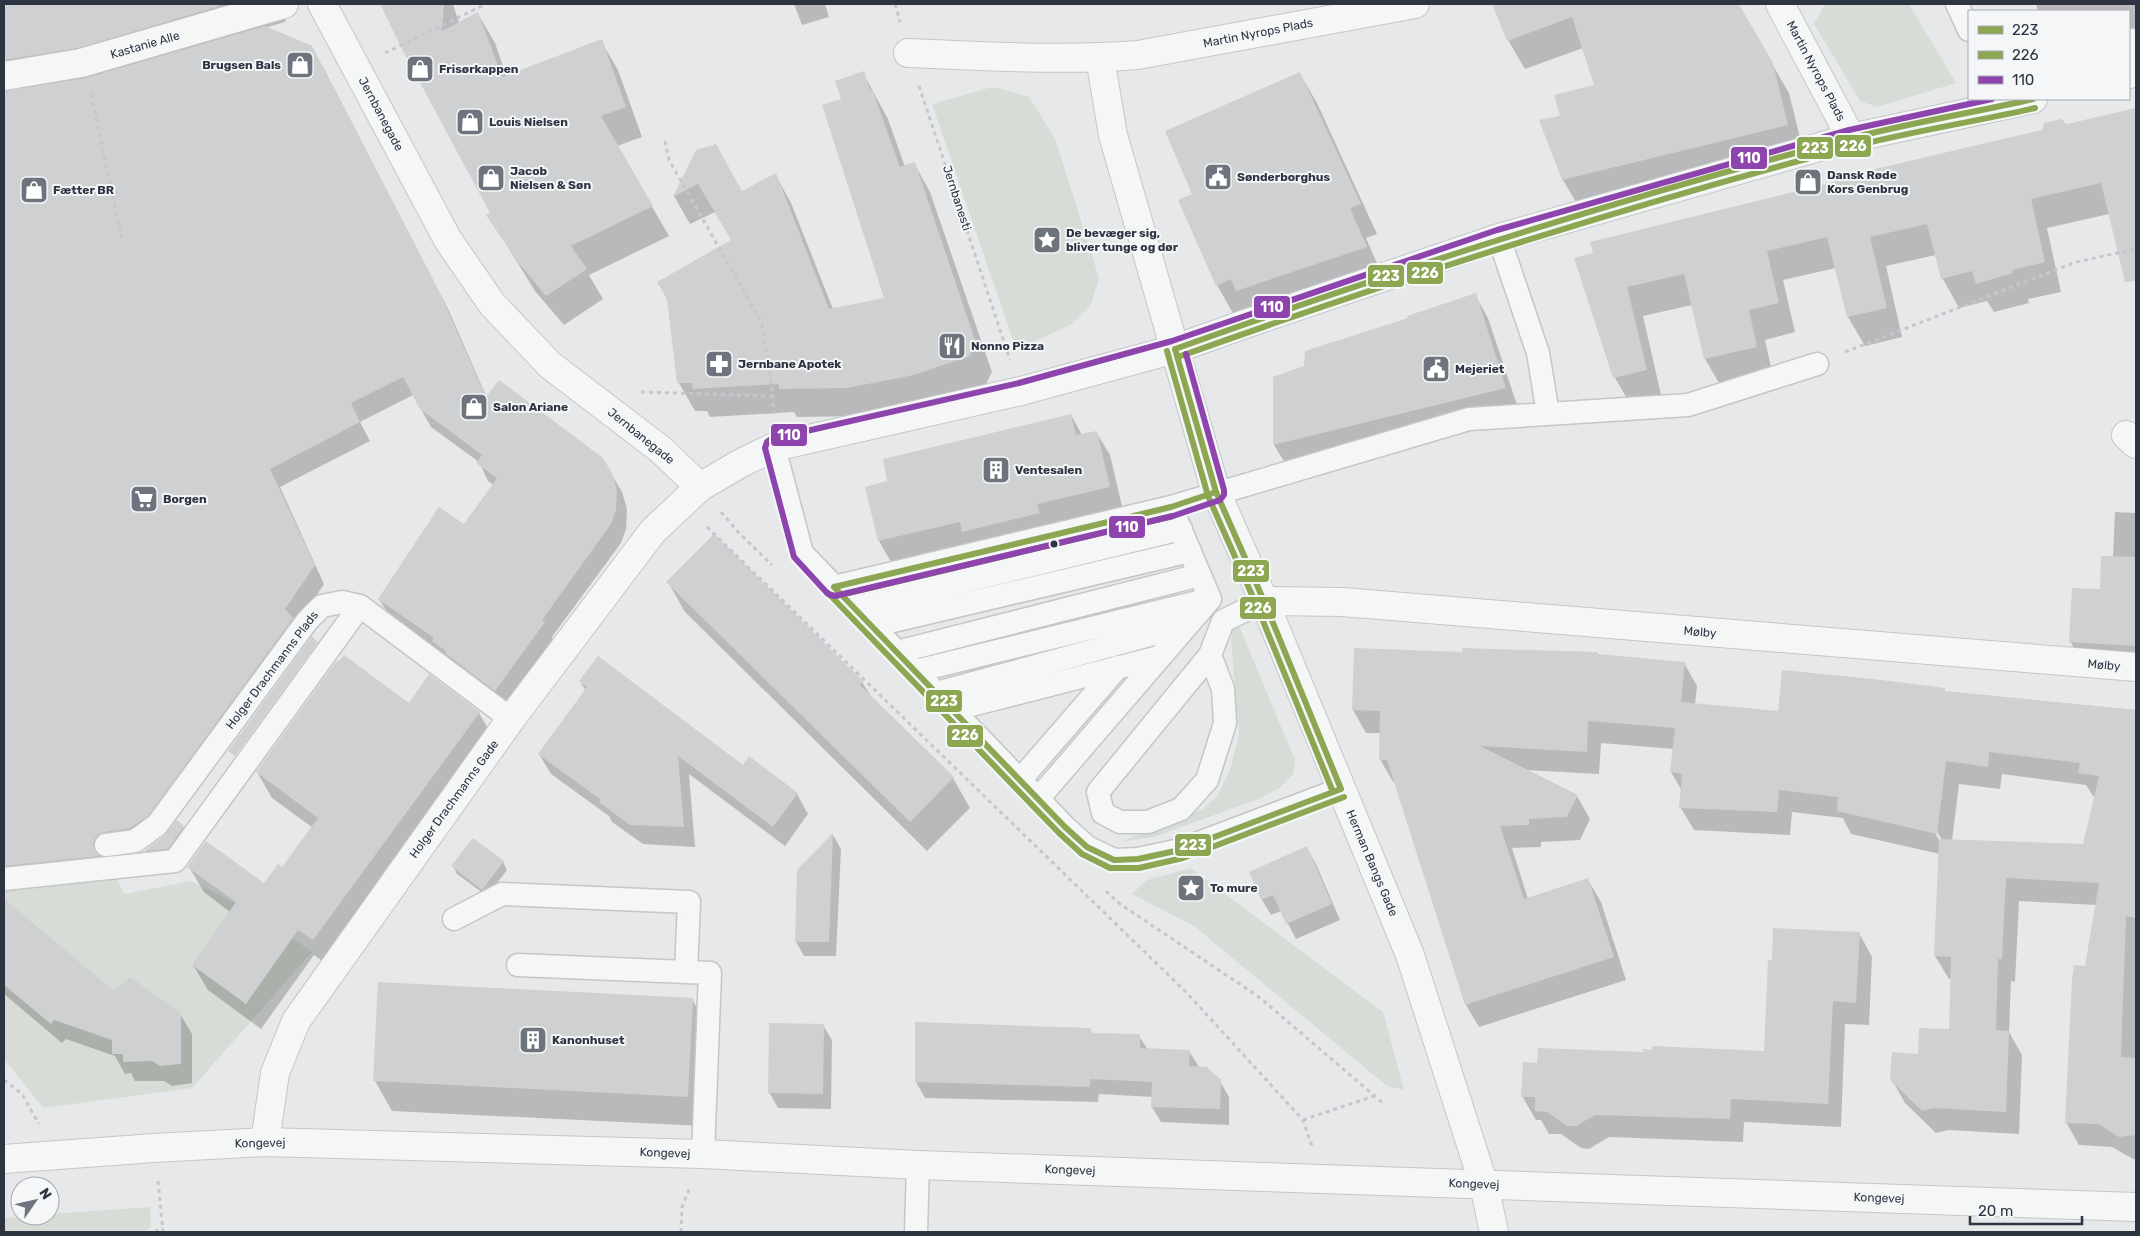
<svg xmlns="http://www.w3.org/2000/svg" width="2140" height="1236" font-family="Rubik,sans-serif">
<style>
.green{fill:#d7ddd6}
.shadow{fill:#0003;fill-rule:evenodd}
.building{fill:#ced0d2}
.lines{fill:none;stroke-linecap:round;stroke-linejoin:round}
.service-casing{stroke:#c4c6c8;stroke-width:25}
.pedestrian-casing{stroke:#c4c6c8;stroke-width:30}
.minor-casing{stroke:#c4c6c8;stroke-width:30}
.tertiary-casing{stroke:#c4c6c8;stroke-width:30}
.path{stroke:#c6c7ca;stroke-width:3;stroke-dasharray:4 4;stroke-linecap:butt}
.service{stroke:#f5f6f6;stroke-width:22}
.pedestrian{stroke:#f5f6f6;stroke-width:28}
.minor{stroke:#f5f6f6;stroke-width:28}
.tertiary{stroke:#f5f6f6;stroke-width:28}
.bus-1-casing{stroke:#f4f6f8;stroke-width:10}
.bus-2-casing{stroke:#f4f6f8;stroke-width:10}
.bus-3-casing{stroke:#f4f6f8;stroke-width:10}
.bus-1{stroke:#8da652;stroke-width:6}
.bus-2{stroke:#8da652;stroke-width:6}
.bus-3{stroke:#8e44ad;stroke-width:6}
.bus-dot{fill:#2e3542;stroke:#f4f6f8;stroke-width:2}
.labels{text-anchor:middle;stroke-width:4;stroke-linejoin:round;paint-order:stroke}
.street-label{font-size:12px;fill:#2e3542;stroke:#f4f6f8}
.poi-label{font-size:12px;font-weight:bold;fill:#2e3542;stroke:#f4f6f8;text-anchor:start}
.line-badge{stroke:#f4f6f8;stroke-width:2}
.badge-label{font-size:14px;text-anchor:middle;font-weight:bold;fill:#fff}
</style>
<rect width="100%" height="100%" fill="#e6e8ea"/>
<path class="green" d="M1825,4H1909L1956,83L1877,107L1860,101L1814,24Z
M992,87L1028,96L1055,138L1099,278L1091,305L1072,324L1033,342L1015,346L932,104Z
M1239,626L1295,760L1293,774L1281,787L1261,798L1154,837L1120,842L1203,809L1218,795L1230,770L1239,735L1231,639L1232,631Z
M1191,868L1383,1012L1404,1090L1387,1086L1194,926L1132,894L1147,880Z
M113,869L124,894L191,881L260,915L312,952L192,1088L43,1108L4,1059V885Z
M150,1207L151,1227L144,1232H4V1218L50,1216V1214Z"/>
<path class="shadow" d="M4,4H293L285,22L253,31L322,65L449,311L487,398L602,458L622,492L627,509L626,529L621,543L552,637L554,641L506,708L390,617L379,599L465,526L494,485L488,481L479,462L431,427L413,395L360,422L370,441L280,487L324,584L158,834L108,853L104,858L4,887V111L16,109L23,90L6,60L4,51Z
M381,4H453L459,23L478,14L495,43L507,77L601,41L618,70L642,137L617,146L669,236L589,275L603,299L564,325L535,291L488,215L492,213Z
M794,4H825L829,17L802,25Z
M1501,4H1694L1695,7L1706,4H1737L1789,93L1804,154L1580,209L1563,180L1540,121L1561,116L1596,86L1583,48L1525,69L1508,40L1494,6Z
M2036,4H2136V72L2129,62V11H2038Z
M863,73L888,119L905,167L914,163L930,192L992,372L986,384L931,403L864,416L797,417L794,412L710,417L707,411H695L679,383L669,299L732,241L715,212L690,224L674,196L697,151L742,192L775,174L791,203L833,309L886,299L842,100Z
M1300,74L1317,103L1377,234L1366,238L1383,277L1234,315L1217,285L1194,194Z
M2136,108V270L2133,271L2109,214L2047,228L2061,292L2028,299L2029,303L1994,312L1987,301L1959,308L1943,279L1936,255L1886,266L1902,337L1865,346L1848,317L1836,268L1783,280L1795,332L1765,340L1773,376L1722,388L1705,359L1692,305L1643,316L1662,399L1632,407L1615,378L1576,259Z
M1475,295L1488,318L1519,411L1288,468L1274,445L1275,378L1305,367L1410,319Z
M1071,415L1082,435L1096,432L1110,455L1123,510L892,564L879,541L866,487L889,482Z
M2115,512L2136,513V671L2086,668L2070,641L2101,590L2113,557Z
M668,582L862,682L872,698L953,778L970,808L927,851L685,612Z
M1598,655L1684,663L1697,686L1695,704L1779,713L1945,692L2136,710V1012L2135,1059H2136V1159H2133L2112,1147L2079,1145L2066,1122L2097,905L2019,901L2015,982L2011,981L2009,1032L2022,1055L2019,1134L1948,1130L1936,1133L1905,1103L1892,1080L1951,1031L1952,979H1949L1935,956L1940,854L1851,834L1843,818L1792,812L1790,835L1694,830L1681,808L1682,791L1671,772L1674,749L1601,743L1599,774L1525,770L1577,796L1590,819L1580,840L1541,842V847L1512,848L1528,899L1588,880L1601,902L1626,980L1479,1027L1466,1005L1395,782H1393L1380,759L1381,733H1366L1353,710ZM2002,774L2086,785L2093,796H2095L2084,846L1952,841L1959,784L2000,789ZM1935,828L1942,840H1939L1933,829Z
M580,681L797,794L808,814L785,846L689,774L695,847L643,844L612,822L609,816L551,774L539,754L586,691Z
M409,705L479,713L494,739L328,965L314,955L261,1029L208,990L193,965L230,912L204,892L189,867L264,885L282,869L313,828L272,798L257,772Z
M183,827L192,842L154,866L146,851Z
M833,835L841,849L836,956H804L796,942L799,871Z
M1307,848L1316,864L1340,920L1296,939L1281,911L1271,915L1262,900Z
M503,862L507,870L487,896L457,874L453,866Z
M8,904L114,993L180,1014L192,1034V1083L172,1086L164,1081H135L131,1073L125,1074L115,1056L66,1039L62,1043L4,994V908Z
M1859,933L1872,957L1869,1025L1845,1024L1841,1127L1744,1122L1743,1142L1609,1137L1589,1149L1581,1148L1561,1134H1549L1541,1120H1536L1522,1096L1539,1064L1644,1053L1765,1052Z
M692,999L709,1029L704,1126L392,1111L375,1081Z
M823,1025L832,1040L831,1109L778,1108L769,1092Z
M1090,1029L1093,1034L1139,1036L1148,1050L1189,1051L1199,1067L1220,1081L1229,1097V1125L1161,1122L1152,1107L1153,1097L1099,1094L1098,1102L925,1098L916,1082Z"/>
<path class="building" d="M4,4H214L220,6L78,48L4,60Z
M380,4H444L442,31L478,12L502,77L602,39L626,107L601,116L653,206L571,246L587,269L546,296L517,261L486,215L490,213L403,51Z
M1492,4H1739L1773,63L1788,125L1562,180L1539,120L1560,116L1554,95L1594,85L1572,17L1507,41Z
M265,26L312,46L439,291L486,397L499,380L603,458L612,473L617,490L616,510L611,524L542,620L545,622L495,691L445,653L446,651L432,641L434,638L378,599L439,507L464,524L497,478L476,463L482,455L420,409L403,377L351,403L360,422L270,469L315,565L285,609L293,618L148,816L130,828L104,832L98,835L94,840L93,846L99,856L4,866V91L85,78Z
M864,71L870,90L872,89L900,167L915,162L976,343L970,356L914,375L847,388L779,389V384L693,389L692,383H677L667,299L657,282L731,240L698,184L673,197L696,150L716,144L742,191L776,173L829,309L884,298L822,105L841,99L835,81Z
M1300,72L1361,204L1350,208L1367,247L1236,291L1231,279L1216,286L1178,200L1192,194L1165,131Z
M2136,108V281L2125,282L2101,183L2031,199L2045,262L2012,270L2013,273L1976,284L1972,271L1941,279L1927,224L1870,237L1887,308L1847,317L1827,237L1767,251L1779,303L1749,310L1757,347L1704,359L1684,274L1627,287L1647,370L1613,378L1574,258L1593,253L1590,242L1854,177V174L2042,130L2044,123L2061,119L2067,124Z
M1476,293L1506,388L1273,445V377L1304,366L1305,351L1408,318L1407,316Z
M1071,414L1076,435L1097,431L1110,487L1037,504L1040,513L962,532L960,522L878,541L865,487L887,481L883,459Z
M714,534L863,681L860,685L954,777L910,822L666,582Z
M2101,556L2136,557V646L2069,642L2072,588L2100,589Z
M312,636L318,642L235,756L228,751Z
M1354,648L1462,652V648L1598,652V654L1685,662L1681,702L1778,711L1782,670L1873,679L1945,688V691L2136,710V918L2126,916L2121,1057L2136,1058V1135L2119,1137L2098,1124L2065,1123L2072,979L2074,965L2085,966L2099,883L2006,878L2002,959H1998L1996,1030L2009,1031L2006,1112L1934,1108L1922,1111L1890,1080L1892,1052L1918,1054L1919,1028L1949,1029L1951,957L1934,956L1939,839L2083,844L2099,776L2078,773L2080,763L1989,752L1988,767L1946,761L1937,834L1837,811L1838,797L1779,790L1777,812L1679,808L1682,774L1670,772L1675,728L1588,721L1587,752L1480,746L1578,795L1567,817L1529,819V825L1500,826L1524,899L1588,878L1614,957L1465,1005L1387,760H1379L1380,711L1352,710Z
M344,655L409,703L429,674L480,712L313,940L298,930L246,1004L192,965L236,902L187,867L206,841L264,883L278,864L282,867L318,818L256,772L337,660L338,662Z
M598,656L743,765L749,756L798,793L773,827L678,756L684,827L630,825L599,802L601,800L538,754L587,687L579,681Z
M177,820L184,826L168,849L144,851L165,835Z
M833,833L829,942H795L797,870Z
M473,838L504,861L482,890L451,866Z
M1307,846L1332,904L1286,924L1273,895L1261,900L1249,872Z
M4,899L114,991L130,977L181,1013V1064L160,1066L152,1061L123,1062V1054H112V1040L54,1020L51,1024L4,985Z
M1773,928L1860,932L1856,1003L1833,1001L1828,1104L1731,1099L1730,1119L1595,1115L1576,1126H1567L1547,1112L1535,1111V1097H1521L1523,1062L1537,1063L1538,1048L1643,1052V1049L1652,1050V1046L1764,1051L1768,960H1772Z
M378,982L693,998L688,1097L373,1081Z
M915,1022L1091,1028V1033L1140,1034V1048L1190,1050L1189,1066L1207,1067L1221,1080L1220,1109L1151,1107L1152,1082L1090,1079V1087L915,1082Z
M769,1023L824,1024L823,1094L768,1093Z"/>
<g class="lines">
<defs>
<path id="service" d="M1957,4L1969,30
M2133,40L2136,52
M1499,238L1538,353L1548,414
M774,447L802,553L1065,827L1087,847L1114,860L1138,859L1180,850L1341,789
M834,587L1171,507L1469,419L1688,405L1817,364
M855,608L1181,529
M872,626L1190,551
M897,652L1200,575
M1210,655L1223,689L1225,723L1207,780L1181,809L1148,822H1120L1103,813L1098,792L1210,655L1223,621L1264,601
M916,671L1210,599
M936,693L1187,625
M952,710L1159,657
M1020,780L1118,667
M1038,799L1210,599L1171,507
M106,845L135,841L157,825L307,621L322,606L342,602L360,606L511,719
M4,879L175,861L360,606
M454,919L502,894L689,902L686,972
M518,965L710,973L703,1154
M916,1232L918,1165"/>
<path id="pedestrian" d="M322,4L448,240L492,304L550,365L660,449L700,487
M4,76L81,63L284,4"/>
<path id="minor" d="M1780,4L1851,138
M908,53C985,56 1062,61 1138,55L1415,4
M2126,435L2136,444
M1264,601L1342,602L2136,667"/>
<path id="tertiary" d="M1100,58L1113,135L1216,492L1264,601L1410,955L1484,1185L1494,1232
M2129,74L2136,72
M265,1142L275,1073L296,1021L511,719L653,531L700,487L741,463L774,447L1021,391L1175,349L1245,324L1499,238L1851,138L2033,99
M4,1159L154,1148L265,1142L703,1154L918,1165L2136,1207"/>
</defs>
<use href="#service" class="service-casing"/>
<use href="#pedestrian" class="pedestrian-casing"/>
<use href="#minor" class="minor-casing"/>
<use href="#tertiary" class="tertiary-casing"/>
<path class="path" d="M895,4L900,22
M385,53L486,4
M919,86L1010,360
M91,94L122,240
M665,141L669,160L762,323L773,396V414
M1845,352L2076,262L2136,249
M641,392L773,396
M721,512L739,533L772,565
M707,527L1186,992L1303,1120L1312,1146
M1106,891L1120,904L1259,997L1384,1104
M4,1080L22,1094L39,1124
M1303,1120L1374,1096
M158,1181L163,1232
M155,1232L162,1227
M681,1232L682,1207L690,1187"/>
<use href="#service" class="service"/>
<use href="#pedestrian" class="pedestrian"/>
<use href="#minor" class="minor"/>
<use href="#tertiary" class="tertiary"/>
<defs>
<path id="bus-1" d="M1175,349C1396,270 1621,198 1848,139C1909,123 1972,113 2033,99
M1175,349L1216,492L1264,601L1341,789
M834,587L1065,827L1087,847L1114,860L1138,859L1180,850L1341,789
M834,587L1171,507L1216,492"/>
<path id="bus-2" d="M1167,351L1208,496L1256,604L1333,792
M1178,357C1399,278 1623,207 1851,147C1912,131 1974,122 2035,108
M828,593L1059,833L1082,854L1110,868H1139L1183,858L1344,797
M836,596L1173,516"/>
<path id="bus-3" d="M1186,354L1224,490V495L1220,500L1173,516L835,596L828,594L794,557L765,448L767,442L771,439L1019,383L1172,341L1497,230L1849,130L1992,99"/>
</defs>
<use href="#bus-1" class="bus-1-casing"/>
<use href="#bus-2" class="bus-2-casing"/>
<use href="#bus-3" class="bus-3-casing"/>
<use href="#bus-1" class="bus-1"/>
<use href="#bus-2" class="bus-2"/>
<use href="#bus-3" class="bus-3"/>
</g>
<defs>
<symbol id="shop-square" viewBox="-11 -11 22 22"><rect x="-9" y="-9" width="18" height="18" rx="4" fill="#6e747d" stroke="#f4f6f8"/><path d="M-5-2.5h2.3a2.7 3.5 0 0 1 5.4 0H5L5.5 6h-11ZM-1.5-2.5h3a1.5 2.3 0 0 0-3 0Z" fill="#fff"/></symbol>
<symbol id="civic-square" viewBox="-11 -11 22 22"><rect x="-9" y="-9" width="18" height="18" rx="4" fill="#6e747d" stroke="#f4f6f8"/><path d="M-.6-6.5H3V-4.5H.6V-3L4-1V1h2V6H-6V1h2V-1L-.6-3ZM-1.2 2.5V6h2.4V2.5Z" fill="#fff"/></symbol>
<symbol id="sight-square" viewBox="-11 -11 22 22"><rect x="-9" y="-9" width="18" height="18" rx="4" fill="#6e747d" stroke="#f4f6f8"/><path d="M0-6L1.8-2.2L6-1.7L2.9 1.2L3.7 5.4L0 3.3L-3.7 5.4L-2.9 1.2L-6-1.7L-1.8-2.2Z" fill="#fff"/></symbol>
<symbol id="restaurant-square" viewBox="-11 -11 22 22"><rect x="-9" y="-9" width="18" height="18" rx="4" fill="#6e747d" stroke="#f4f6f8"/><path d="M-5-6h1v4h1v-4h1v4h1v-4h1v5L-1.5 .5V6h-2V.5L-5-1ZM5-6V6H3V1.5H1.5Q1.5-4 5-6Z" fill="#fff"/></symbol>
<symbol id="pharmacy-square" viewBox="-11 -11 22 22"><rect x="-9" y="-9" width="18" height="18" rx="4" fill="#6e747d" stroke="#f4f6f8"/><path d="M-2-6h4v4h4v4h-4v4h-4v-4h-4v-4h4Z" fill="#fff"/></symbol>
<symbol id="building-square" viewBox="-11 -11 22 22"><rect x="-9" y="-9" width="18" height="18" rx="4" fill="#6e747d" stroke="#f4f6f8"/><path d="M-4-6H4V6H1V3H-1V6H-4ZM-2.5-4.3h1.7v1.8h-1.7ZM.8-4.3h1.7v1.8H.8ZM-2.5-1h1.7V.8h-1.7ZM.8-1h1.7V.8H.8Z" fill="#fff"/></symbol>
<symbol id="supermarket-square" viewBox="-11 -11 22 22"><rect x="-9" y="-9" width="18" height="18" rx="4" fill="#6e747d" stroke="#f4f6f8"/><path d="M-6-5.5h2.5l.6 2H6L4.5 2H-2.5L-4.4-4H-6ZM-1.5 3.2a1.3 1.3 0 1 0 .1 0ZM3 3.2a1.3 1.3 0 1 0 .1 0Z" fill="#fff"/></symbol>
</defs>
<g fill-rule="evenodd">
<use href="#shop-square" x="284" y="49" width="32" height="32"/>
<use href="#shop-square" x="404" y="53" width="32" height="32"/>
<use href="#shop-square" x="454" y="106" width="32" height="32"/>
<use href="#civic-square" x="1202" y="161" width="32" height="32"/>
<use href="#shop-square" x="475" y="162" width="32" height="32"/>
<use href="#shop-square" x="1792" y="166" width="32" height="32"/>
<use href="#shop-square" x="18" y="174" width="32" height="32"/>
<use href="#sight-square" x="1031" y="224" width="32" height="32"/>
<use href="#restaurant-square" x="936" y="330" width="32" height="32"/>
<use href="#pharmacy-square" x="703" y="348" width="32" height="32"/>
<use href="#civic-square" x="1420" y="353" width="32" height="32"/>
<use href="#shop-square" x="458" y="391" width="32" height="32"/>
<use href="#building-square" x="980" y="454" width="32" height="32"/>
<use href="#supermarket-square" x="128" y="483" width="32" height="32"/>
<use href="#sight-square" x="1175" y="872" width="32" height="32"/>
<use href="#building-square" x="517" y="1024" width="32" height="32"/>
</g>
<circle class="bus-dot" cx="1054" cy="544" r="4.5"/>
<g class="labels">
<g class="street-label">
<text transform="translate(1258 33) rotate(-11)" y="4">Martin Nyrops Plads</text>
<text transform="translate(145 45) rotate(-16)" y="4">Kastanie Alle</text>
<text transform="translate(1816 71) rotate(62)" y="4">Martin Nyrops Plads</text>
<text transform="translate(381 114) rotate(62)" y="4">Jernbanegade</text>
<text transform="translate(957 198) rotate(72)" y="4">Jernbanesti</text>
<text transform="translate(641 436) rotate(39)" y="4">Jernbanegade</text>
<text transform="translate(1700 632) rotate(5)" y="4">Mølby</text>
<text transform="translate(2104 665) rotate(5)" y="4">Mølby</text>
<text transform="translate(272 670) rotate(-53)" y="4">Holger Drachmanns Plads</text>
<text transform="translate(454 799) rotate(-54)" y="4">Holger Drachmanns Gade</text>
<text transform="translate(1372 863) rotate(67)" y="4">Herman Bangs Gade</text>
<text transform="translate(260 1143) rotate(-1)" y="4">Kongevej</text>
<text transform="translate(665 1153) rotate(2)" y="4">Kongevej</text>
<text transform="translate(1070 1170) rotate(2)" y="4">Kongevej</text>
<text transform="translate(1474 1184) rotate(2)" y="4">Kongevej</text>
<text transform="translate(1879 1198) rotate(2)" y="4">Kongevej</text>
</g>
<g class="poi-label">
<text x="281" y="69" text-anchor="end">Brugsen Bals</text>
<text x="439" y="73">Frisørkappen</text>
<text x="489" y="126">Louis Nielsen</text>
<text x="510" y="175">Jacob<tspan x="510" dy="14">Nielsen &amp; Søn</tspan></text>
<text x="1827" y="179">Dansk Røde<tspan x="1827" dy="14">Kors Genbrug</tspan></text>
<text x="1237" y="181">Sønderborghus</text>
<text x="53" y="194">Fætter BR</text>
<text x="1066" y="237">De bevæger sig,<tspan x="1066" dy="14">bliver tunge og dør</tspan></text>
<text x="971" y="350">Nonno Pizza</text>
<text x="738" y="368">Jernbane Apotek</text>
<text x="1455" y="373">Mejeriet</text>
<text x="493" y="411">Salon Ariane</text>
<text x="1015" y="474">Ventesalen</text>
<text x="163" y="503">Borgen</text>
<text x="1210" y="892">To mure</text>
<text x="552" y="1044">Kanonhuset</text>
</g>
</g>
<g class="line-badge">
<rect x="1834" y="134" width="38" height="24" rx="5" fill="#8da652"/>
<rect x="1796" y="136" width="38" height="24" rx="5" fill="#8da652"/>
<rect x="1730" y="146" width="38" height="24" rx="5" fill="#8e44ad"/>
<rect x="1406" y="261" width="38" height="24" rx="5" fill="#8da652"/>
<rect x="1367" y="264" width="38" height="24" rx="5" fill="#8da652"/>
<rect x="1253" y="295" width="38" height="24" rx="5" fill="#8e44ad"/>
<rect x="770" y="423" width="38" height="24" rx="5" fill="#8e44ad"/>
<rect x="1108" y="515" width="38" height="24" rx="5" fill="#8e44ad"/>
<rect x="1232" y="559" width="38" height="24" rx="5" fill="#8da652"/>
<rect x="1239" y="596" width="38" height="24" rx="5" fill="#8da652"/>
<rect x="925" y="689" width="38" height="24" rx="5" fill="#8da652"/>
<rect x="946" y="724" width="38" height="24" rx="5" fill="#8da652"/>
<rect x="1174" y="833" width="38" height="24" rx="5" fill="#8da652"/>
</g>
<g class="badge-label">
<text x="1853" y="151">226</text>
<text x="1815" y="153">223</text>
<text x="1749" y="163">110</text>
<text x="1425" y="278">226</text>
<text x="1386" y="281">223</text>
<text x="1272" y="312">110</text>
<text x="789" y="440">110</text>
<text x="1127" y="532">110</text>
<text x="1251" y="576">223</text>
<text x="1258" y="613">226</text>
<text x="944" y="706">223</text>
<text x="965" y="740">226</text>
<text x="1193" y="850">223</text>
</g>
<rect width="2140" height="1236" fill="none" stroke="#2e3542" stroke-width="10"/>
<rect x="1968" y="10" width="162" height="90" fill="#f4f6f8" stroke="#a5a9af"/>
<rect x="1978" y="26" width="25" height="8" fill="#8da652" stroke="#a5a9af"/>
<text x="2012" y="35" font-size="15" fill="#2e3542">223</text>
<rect x="1978" y="51" width="25" height="8" fill="#8da652" stroke="#a5a9af"/>
<text x="2012" y="60" font-size="15" fill="#2e3542">226</text>
<rect x="1978" y="76" width="25" height="8" fill="#8e44ad" stroke="#a5a9af"/>
<text x="2012" y="85" font-size="15" fill="#2e3542">110</text>
<g transform="translate(35 1201) rotate(56)"><circle r="24" fill="#f4f6f8" stroke="#a5a9af"/>
<path d="M0-4L9 19L0 12L-9 19Z" fill="#6e747d"/>
<text y="-8" font-size="14" font-weight="bold" text-anchor="middle" fill="#2e3542">N</text>
</g>
<path d="M1970 1216v8h112v-8" fill="none" stroke="#2e3542" stroke-width="2.5"/>
<text x="1978" y="1216" font-size="15" fill="#2e3542" stroke="#f4f6f8" stroke-width="4" paint-order="stroke">20 m</text>
</svg>
